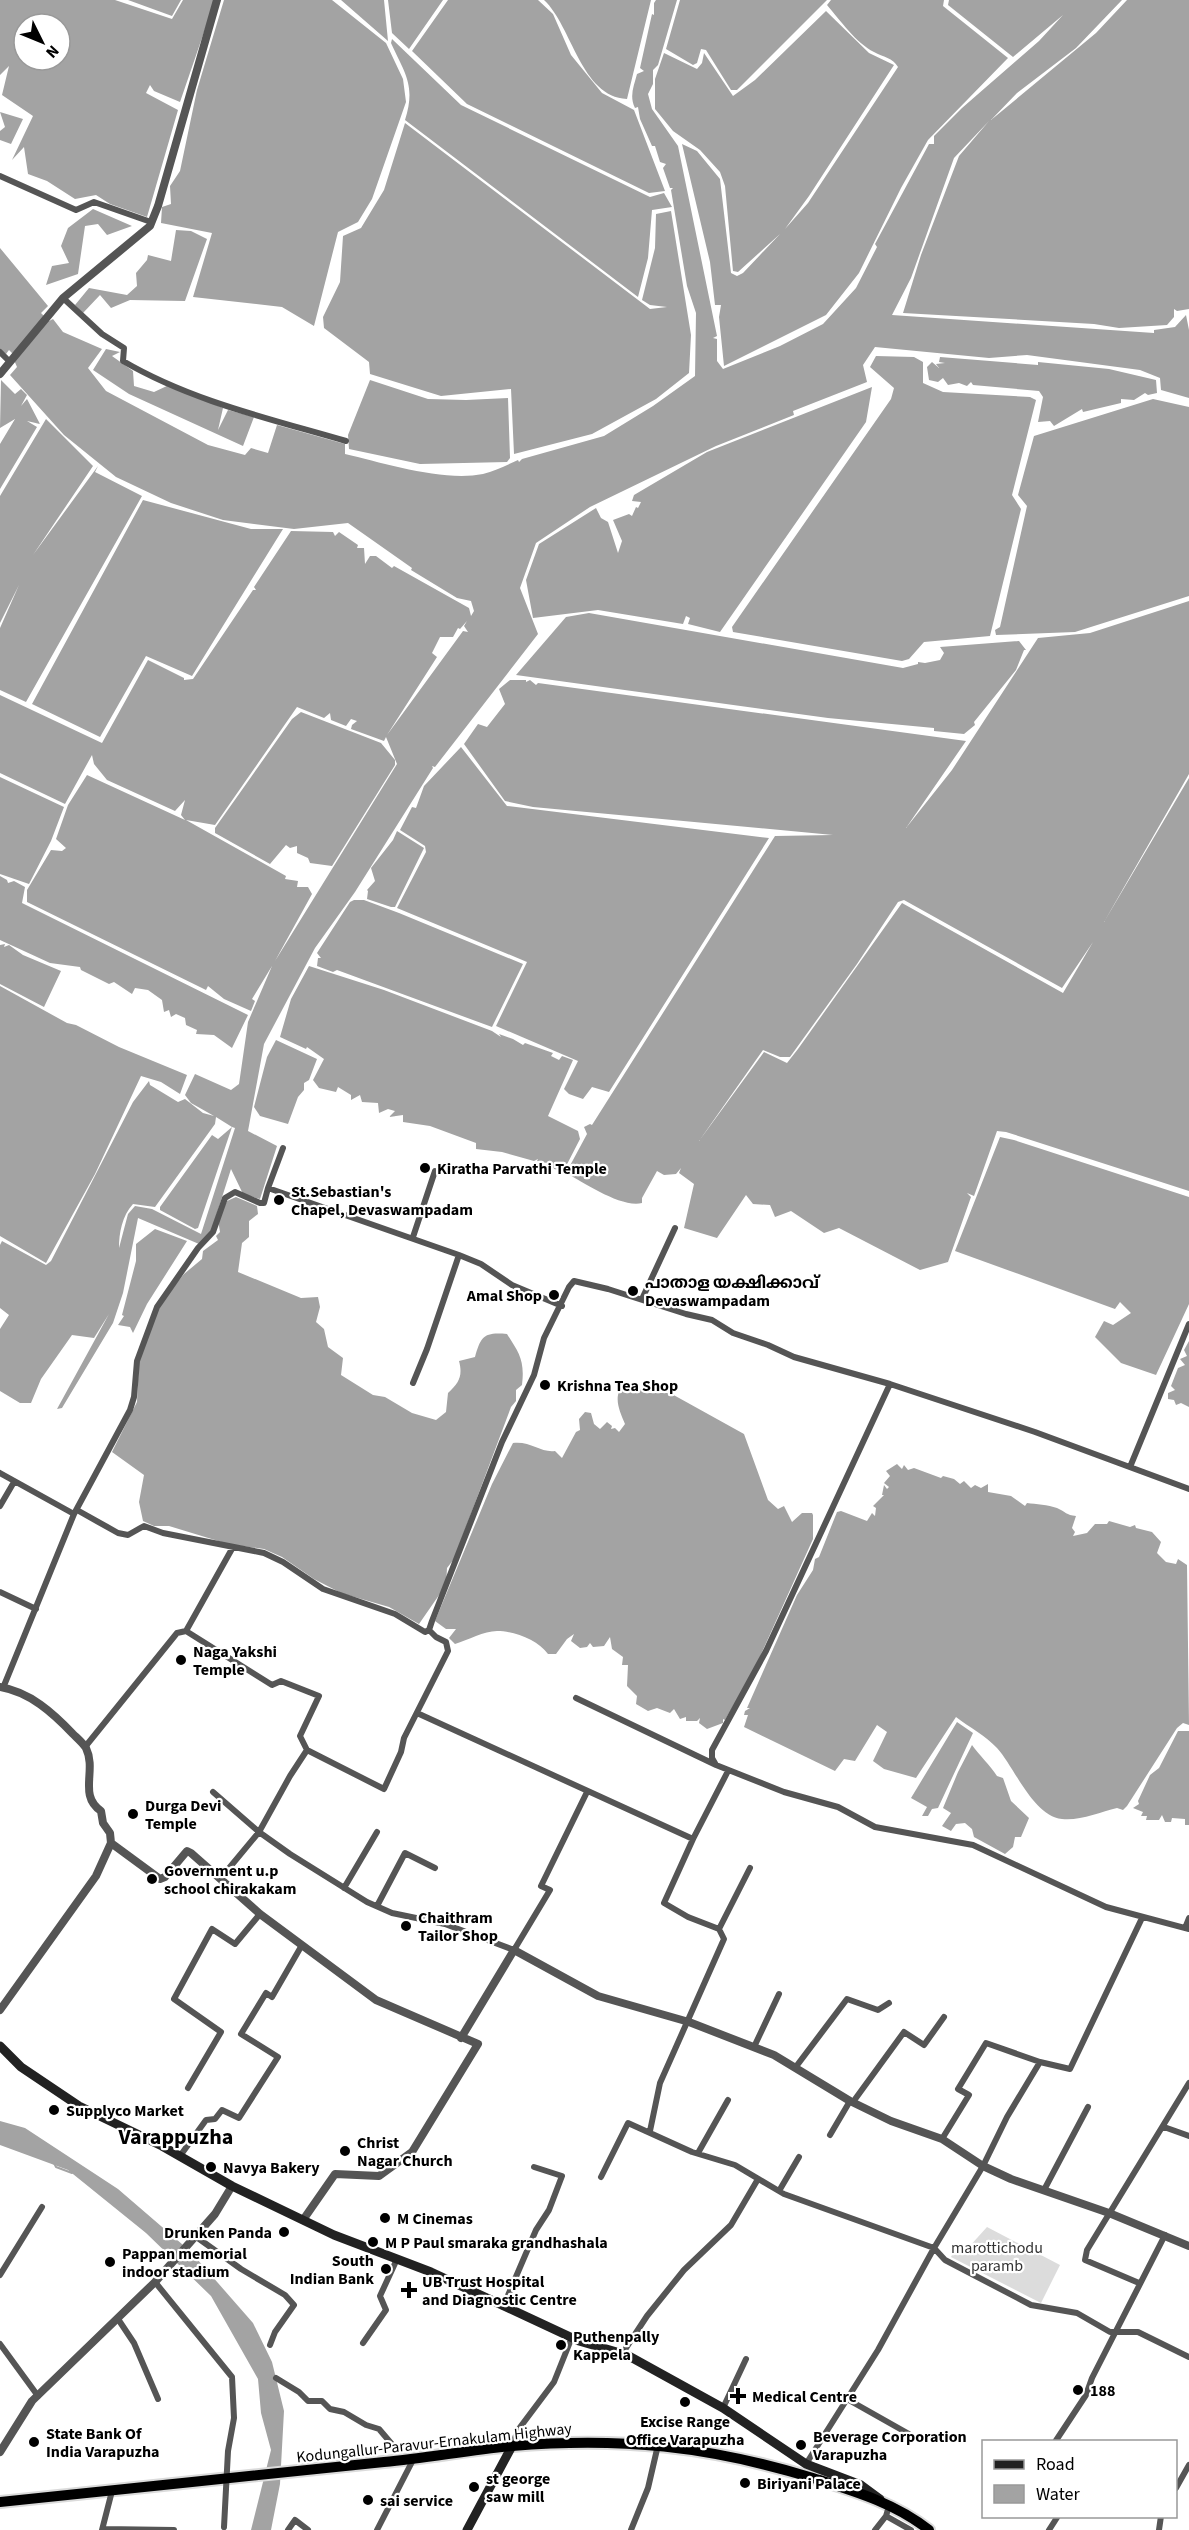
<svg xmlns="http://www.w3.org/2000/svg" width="1189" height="2530" font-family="'Source Sans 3','Noto Sans Malayalam',sans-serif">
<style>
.park{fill:#dcdcdc}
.water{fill:#a3a3a3;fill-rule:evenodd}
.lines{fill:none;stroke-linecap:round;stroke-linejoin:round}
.stream{stroke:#a3a3a3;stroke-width:2}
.trunk-casing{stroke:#dbdbdb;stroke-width:14}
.minor{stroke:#555;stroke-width:6}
.tertiary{stroke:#555;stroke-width:8}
.secondary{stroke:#222;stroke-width:9}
.trunk{stroke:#000;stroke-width:10}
.poi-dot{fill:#000;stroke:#fff;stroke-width:2}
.labels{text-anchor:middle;stroke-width:4.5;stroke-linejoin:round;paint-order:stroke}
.poi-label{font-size:16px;font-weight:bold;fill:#000;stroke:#fff;text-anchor:start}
.park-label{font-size:16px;fill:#333;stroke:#fff}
.street-label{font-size:16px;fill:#000;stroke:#fff}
.district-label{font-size:22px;font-weight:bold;fill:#000;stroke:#fff}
</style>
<rect width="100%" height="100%" fill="#fff"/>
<path class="park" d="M987,2227L1060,2265L1041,2303L951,2257L956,2247L968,2248Z"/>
<path class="water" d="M0,0H115L172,19L183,0H215L180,102L154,91L150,85L146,93L178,110L147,217L110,204L96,195L75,199L47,181L28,174L24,147L12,160L33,116L2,95L9,66L0,75ZM24,24H60V60H24Z
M128,0H181L172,16Z
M224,0H332L386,43L403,79L406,102L372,199L358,222L338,232L314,326L282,307L193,297L212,233L161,223L162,207L171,204L170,186L180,171L197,90Z
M341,0H384L388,41Z
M388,0H443L409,49L392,33Z
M448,0H538L553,14L571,55L602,93L634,110L665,191L649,193L467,104L412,51Z
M544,0H651L627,99C581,97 572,26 544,0Z
M656,0H677L658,65L653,70V84L648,94L652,109L678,146L717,336L713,338L717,339V361L723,369L780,346L823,324L856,288L877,247L875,244L929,144H934V136L962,108L1039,41L1063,15L1013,57L948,5L949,0H1122L1076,48L1017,93L991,120L1096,33L1127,0H1189V309L1177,311L1174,309V317L1167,325L1119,328L1094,324L903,313L921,255L959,156L989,121L954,158L911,278L892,315L1154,333V330L1175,327L1186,315L1189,330V398L1161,390L1160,378L1140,370L1027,355L989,358L875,347L863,365L867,382L793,411L794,415L716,446L590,507L536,543L520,588L538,634L435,767L432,766L433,768L355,892L315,948L264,1044L248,1131L277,1146L260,1199L243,1194L231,1169L211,1232L199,1244L138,1218L123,1293L113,1323L62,1408L57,1409L109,1314L94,1338L72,1335L41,1379L31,1403H20L0,1391V1329L9,1315L0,1308V1245L2,1241L46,1265L51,1261L133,1102L149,1081L150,1085L178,1102L185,1099L203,1113L214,1116L191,1103L185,1095L195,1074L231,1090L239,1084L248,1022L272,966L252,999L255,1001L251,1011L224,999L208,986L206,990L27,902V890L51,850L62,851L66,848L56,839L68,805L87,775L185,820L181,815L185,800L175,811L107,780L94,764L92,755L65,804L0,773V695L102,743L148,660L184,678V680L193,679L253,590H256L254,587L291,531L333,532L335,536L339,532L358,545L357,548H364L365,564L370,556H376L392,568L394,566L469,608L471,616L474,611L471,601L457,598L411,570L412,568L348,523L294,529L223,520L171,503L116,477L64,435L10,375L17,367L14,360L16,357L9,350L6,354L0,350V248L48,306L41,313L49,321L53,319L63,332L102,349L88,368L106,391L208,445L245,455L251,448L268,453L277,425L345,444V454C384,463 443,482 483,474C495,471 507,465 518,460L519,462L522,459L604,436L653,406L695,376L696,313L687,286L671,190L673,188H670L663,168L666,164L660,162L655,146H652L640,119L638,107L635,108C629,96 634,86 637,74L644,71L640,68L652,14L654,15V3ZM467,621L464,626L468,632L463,631L387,735L437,657L432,653L440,637H453L458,628L460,629ZM297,707L324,718L330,713L331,720L346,726L351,719L357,721L352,725L351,729L384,741L386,737L397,764L275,961L312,894L308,887H297L298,881L285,879L286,876L186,820L215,825ZM216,1117L232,1127L218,1139L212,1135L160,1207V1210L195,1229L198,1228L232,1127L235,1128L201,1234L152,1209L135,1206L128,1214L119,1248C119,1233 122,1216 133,1204L155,1207L215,1124Z
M680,0H827L737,90H731L706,50L701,49L697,63L693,65L666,49Z
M831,0H944L943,6L1008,58L928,140L901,188L859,273L826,315L724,366L719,317L721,305H715L710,262L682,144L697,151L720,179L731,273L737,276L743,273L780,234L738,272L733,271L725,186L720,172L700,150L673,131L655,109V79L664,53L697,69L702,63L704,53L733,96L755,80L826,11L869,53L894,65L809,196L785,229L808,203L898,67C893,58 883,57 874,52C856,43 840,20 827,5Z
M392,39L461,105L650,197L664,193L672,207L652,210L648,258L638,297L405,120C416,85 405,74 391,43Z
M0,112L23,119L11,144L0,140V131L5,127Z
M405,123L650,309L667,307L650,305L642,300L655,248L656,214L671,211L691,335L689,373L656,399L592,434L514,454L511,389L441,396L370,374L369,362L324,328L323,317L340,282L343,236L361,228L384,190Z
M93,209L132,226L107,235L98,224L85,226L78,274L46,285L52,266L69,263L61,246L68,228Z
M176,230L191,231L207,239L185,301L130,300L111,308L100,295L83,313L75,305L89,288L127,295L137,286L136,273L147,260L148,255L171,261Z
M106,349L120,352L112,356L133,371L134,386L154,392L169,385L223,408L218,430L228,410L254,417L243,446L129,394L93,370Z
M876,356L914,357L923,362V383L943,392L1030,397L1036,400L1012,495L1021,509L990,636L924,642L909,659L902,661L733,632L732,627L891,399L894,388L870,367Z
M940,357L1038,365V362L1109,369L1156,380L1157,393L1148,395L1145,393L1134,400L1121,399V403L1083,412L1082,409L1054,426L1050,421L1038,422L1043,397L1039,391L973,385L971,382L967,386L959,383L948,385L943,378L938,382L929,380L927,367L932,362L939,368L936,364L945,363L939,362Z
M1,380L15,394L21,389L27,395L21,406L27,399L40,424L27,421L37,427L0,489V444L15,419L0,428Z
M370,380L428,399L466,400L508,398L510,458L507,462L420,464L349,449L348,435Z
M872,387L866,422L720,632L688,624L690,618L686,616L683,624L598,610L533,618L526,580L539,544L596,508L601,518L608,522L618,553L622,541L613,520L629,514L632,516L636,507L638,508L641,502L632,501L634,495L707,452Z
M1153,399L1189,407V596L1075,632L996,635L995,630L1000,627L1027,506L1018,495L1034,436Z
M46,419L93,466L33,555L98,466L95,472L142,496L26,702L0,690V628L19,585L0,623V496Z
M143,500L251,529H283L192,676L146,656L100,737L32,704Z
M1189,601V774L1104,922L1189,778V1191L1006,1132L997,1131L974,1196L967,1193L971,1197L948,1262L920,1270L839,1228L824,1233L791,1211L775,1217L770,1205L753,1204L746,1195L717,1238L684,1228L694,1184L679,1173L681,1168L676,1174L664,1175L657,1171L642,1198V1203C621,1208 585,1183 566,1173L587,1134L584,1127L590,1124L592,1125L775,836L833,835L533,807L505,801L464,744L478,724L487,727L505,704L499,689L510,680H526V682L530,680L536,685L538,683L966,741L906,828L952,770L1038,638L1090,633ZM904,900L1062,988L1093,942L1063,993L902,903L798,1049L787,1063L764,1052L699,1141L763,1050L780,1057H790L857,964L898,902Z
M589,613L903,668L918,664V662L925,663L940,660L944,653L940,647L1019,641L1026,650H1024L1016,670L974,722L975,725L964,734L934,731V728L828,718L516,675L566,617Z
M301,712L381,743L395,760V765L332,866L310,863L308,858L297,853V846L290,848L286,845L270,864L215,833V828L292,719Z
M461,747L507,806L769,838L609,1092L592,1087L583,1099L569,1094L564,1089L578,1061L496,1026L527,962L397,908L426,852L425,846L400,830L412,807L416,808L424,786Z
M0,777L64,807L51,841L29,884L0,874Z
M397,831L424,848L395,907H391L367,899L368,891L367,890L375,881L371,868L393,840Z
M0,876L7,880L8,883L14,881L25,887L22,903L248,1015L232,1048L214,1035L196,1034L197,1030L186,1025L185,1018L176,1014L171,1017L169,1010L164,1012L162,1000L148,990L135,988L132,994L114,982L109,984L81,970L80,967L50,963L0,940Z
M354,900H364L399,913L523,964L492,1027L337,970L333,972L317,966L318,958H321L317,953L350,902Z
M5,944L4,947L9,945L23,955L61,971L44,1007L0,984V945Z
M309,966L384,990L492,1031L501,1037L499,1034L513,1039L523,1045L525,1043L553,1053L551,1056L559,1060L562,1056L573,1060L548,1116L578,1131L580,1139L562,1174H557L559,1170L554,1169L552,1164L537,1161L538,1159L534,1161L502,1152L476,1149V1143L430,1126L403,1122V1115L389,1117L395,1111L388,1109L379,1113L378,1103L362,1102L360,1095L351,1100V1095L338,1087L336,1092L319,1088L313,1080L324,1059L307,1047L306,1049L280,1037L291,999Z
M0,986L67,1023L76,1025L119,1047L187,1075L180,1094L161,1082L141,1076L95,1174L46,1263L0,1236Z
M276,1040L317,1059L309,1080L304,1083V1090L298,1097L288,1124L260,1116L254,1107L267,1057Z
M1000,1137L1014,1140L1189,1197V1304L1156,1375L1121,1363L1095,1337L1104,1321L1113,1325L1131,1313L1120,1302L1115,1309L955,1251Z
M236,1197L257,1206L258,1214L249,1221V1237L242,1243L238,1272L301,1298L318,1297L320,1307L316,1322L324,1329L328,1347L343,1358L341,1375L373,1395L385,1397L412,1413L436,1420L446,1412L448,1393C459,1383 463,1376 459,1361L475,1357C481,1336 484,1332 507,1334C519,1353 525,1360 522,1385L516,1390V1401L511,1407L454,1559L447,1568L446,1585L419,1624L389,1607L341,1593L314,1579L282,1557L264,1549L228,1544L169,1526H154L143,1521L139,1502L144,1475L112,1452L137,1402L139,1358L159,1305L184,1274L202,1259L203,1251L218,1240L216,1236L220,1232L218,1220L227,1201Z
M155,1229L187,1241L147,1304L133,1333L130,1327L118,1325L124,1316L122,1315L136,1261V1244Z
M1189,1341V1407L1181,1403L1176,1405L1174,1400L1168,1399V1393L1175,1390L1171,1386L1178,1368L1185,1365L1180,1359L1187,1356L1184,1350Z
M625,1382L649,1393H670L744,1434L768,1500L778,1509L784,1506L792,1522L802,1513H812L813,1515V1539L753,1672L725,1720L723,1719V1723L707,1729L699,1723L700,1718L697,1721H686V1717L680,1719L674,1709L670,1713L657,1708L648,1711L636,1704L637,1696L627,1686L628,1665H622L623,1657L612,1649L610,1637L604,1646L593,1647L590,1643L587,1647L580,1648L571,1641L574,1634L567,1639L556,1654H548C538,1640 514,1631 497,1631C484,1631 468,1640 455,1644L449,1638L456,1629H446L435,1621L492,1484L513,1443C531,1441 541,1453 555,1451L562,1458L576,1432L580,1430L579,1419L585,1412L591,1413L594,1424L600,1429L607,1422L612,1426L611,1429L615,1428L619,1432L625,1424C619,1409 612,1396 625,1382Z
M897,1464L902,1469L904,1465L908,1470L914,1468L941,1478L943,1476L954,1479L960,1484L964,1481L971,1488L975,1485L981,1488L988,1484V1492L1011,1496L1025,1506L1027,1503C1036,1504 1048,1505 1057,1508C1066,1512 1066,1515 1076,1516L1072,1528L1075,1532L1073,1536L1087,1533L1095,1524H1107L1109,1521L1130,1527L1135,1525L1136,1528L1152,1532L1161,1542L1157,1553L1166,1562L1176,1564L1178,1559L1187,1565L1189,1725L1183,1723L1177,1728L1127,1806L1123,1810L1117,1808C1100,1812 1080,1821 1062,1819C1033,1816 1015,1768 997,1748C986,1736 969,1727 956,1717L916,1778L884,1769L873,1761L887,1732L877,1725L855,1761L844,1759L835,1771L744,1727L748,1715H744L745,1711L750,1708H747L797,1595L813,1570L815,1559L819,1557L837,1512L841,1511L867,1521L872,1513L875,1516L876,1508L873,1506L884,1495H882L884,1485L887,1489L889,1487L884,1483L890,1476L886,1471Z
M957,1722L973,1733L938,1808L932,1809L928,1816H922L927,1807L911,1798Z
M1178,1731H1189V1825H1185V1819L1172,1818L1171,1822H1165L1162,1815L1159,1820H1146L1147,1816H1141L1143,1812L1133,1808L1139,1804L1138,1801L1150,1775L1159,1768Z
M972,1745C979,1755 990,1765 997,1776L1003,1778L1011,1801L1029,1818L1021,1837H1015L1013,1847L1005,1854L974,1837L972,1829L965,1823L956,1824L951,1831L942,1826L951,1813L943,1808L958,1772Z
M0,2121L25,2128L118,2189L190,2251L253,2323L272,2362L284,2411L280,2484L271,2530H251L271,2450L261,2413L258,2379L211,2296L146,2233L68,2170L0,2145Z"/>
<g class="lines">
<path class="stream" d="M54,2163L56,2167L72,2173"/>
<defs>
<path id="trunk" d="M0,2502C128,2489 256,2475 384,2462C427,2458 469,2450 512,2446C621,2437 708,2446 813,2478C854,2491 895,2503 929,2530"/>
</defs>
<use href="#trunk" class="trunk-casing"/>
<path class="minor" d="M0,176L76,210L94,202L151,222
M63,298L102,334L124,348L123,361C191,401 271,419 346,441
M0,352L9,361
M268,1188L283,1148
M413,1237L435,1171
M642,1299L675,1228
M413,1383L427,1349L459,1255
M890,1384L766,1651L712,1750V1758L716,1765L784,1792L838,1807L875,1827L973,1845L1106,1907L1189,1929
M1130,1467L1189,1324
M0,1473L74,1514
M0,1506L14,1482
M77,1510L118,1533L128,1535L144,1526L163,1533L264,1553L283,1562L323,1589L395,1614L425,1632L429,1630
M233,1547L186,1631L272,1685L281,1681L319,1696L300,1736L307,1750
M0,1592L36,1609
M3,1688L74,1514L130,1410L134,1397L137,1361L157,1307L198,1248L213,1232L225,1198L235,1192L260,1203H264L268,1188L459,1255L481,1264L512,1285L562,1306
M576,1698L716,1765
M417,1713L693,1839
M85,1747L177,1633L186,1631
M213,1792L259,1832L290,1854L367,1902L392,1913L445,1924L514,1950L550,1890L541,1886L587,1792
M220,1879L259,1832L290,1776L307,1750L384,1789L401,1752L404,1738L448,1651L446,1642L436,1637L429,1630L432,1621L502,1442L534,1375L544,1338L569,1287L574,1281L608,1289L686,1314L712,1320L733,1333L768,1345L794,1357L890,1384L1035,1432L1189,1489
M344,1888L377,1832
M377,1906L405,1853L435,1868
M1142,1918L1070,2069L1040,2062L1007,2117L983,2166L934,2248L945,2260L1031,2305L1077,2313L1110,2332H1138L1189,2357
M1185,1928L1189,1918
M719,1929L688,1917L664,1903L693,1839L728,1771
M754,2047L779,1994
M795,2068L847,1999L878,2010L889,2003
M188,2088L221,2032L174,1999L212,1929L235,1944L260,1914
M853,2102L904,2032L924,2045L944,2017
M1164,2127L1189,2136
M650,2131L660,2083L724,1939L719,1929L750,1868
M830,2135L850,2101
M942,2139L969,2095L958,2089L986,2043L1040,2062
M698,2153L728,2100
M180,2156L206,2120L215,2119L222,2110L239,2118L278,2057L241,2034L266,1993L272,1997L302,1945
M601,2177L628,2123L692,2152L735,2165L784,2194L934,2248L878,2350L806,2464
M1044,2190L1088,2107
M779,2191L799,2157
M195,2236L241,2269L285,2295L294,2305L275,2332L270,2345
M0,2275L42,2207
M155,2282L232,2377L234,2418L228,2451L224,2527
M1139,2283L1085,2260L1087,2250L1189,2083
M503,2307L536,2230L549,2210L562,2176L534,2167
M118,2319L134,2343L158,2399
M363,2343L386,2310L380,2296L397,2259
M0,2344L38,2396
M622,2354L647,2316L684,2270L731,2225L758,2179
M276,2378L299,2392L308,2401H322L330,2409L344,2412L366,2425L379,2429L396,2449
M847,2399L909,2434
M723,2408L746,2359
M1055,2442L1086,2395L1092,2378L1165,2235
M512,2446L518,2430L554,2382L572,2337
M1176,2488L1189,2465
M886,2516L911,2530
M103,2529L174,2530
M102,2530L112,2491
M288,2530L295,2520L308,2530
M377,2530L414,2458
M631,2530L648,2488L658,2445
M875,2530L886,2516L889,2506
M1049,2530L1058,2516
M1159,2530L1161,2516"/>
<path class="tertiary" d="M0,374L63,298L150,226L158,206L217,0
M0,1687C30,1692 53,1713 73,1734C77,1738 83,1743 86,1748C97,1771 78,1795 101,1811L103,1823L110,1833L111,1843L96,1876L0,2010
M111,1843L160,1879L165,1877L187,1851L191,1853L260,1914L376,2000L478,2044L412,2152L379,2176L335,2174L303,2220
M461,2038L514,1950L598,1996L689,2022L774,2055L850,2101L891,2121L942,2139L983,2166L1011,2179L1109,2213L1189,2246
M0,2452L32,2401L155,2282L215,2214L232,2186"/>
<path class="secondary" d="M0,2046L21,2067L79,2106L162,2146L232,2186L334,2235L431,2272L579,2341L627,2355L723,2408L806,2464L861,2485L880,2499
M467,2530L512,2446"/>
<use href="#trunk" class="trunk"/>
</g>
<g class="poi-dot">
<circle cx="425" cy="1168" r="6"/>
<circle cx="279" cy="1200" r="6"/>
<circle cx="633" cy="1291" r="6"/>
<circle cx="554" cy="1295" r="6"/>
<circle cx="545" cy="1385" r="6"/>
<circle cx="181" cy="1660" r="6"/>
<circle cx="133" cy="1814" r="6"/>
<circle cx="152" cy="1879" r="6"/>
<circle cx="406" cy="1926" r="6"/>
<circle cx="54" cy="2110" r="6"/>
<circle cx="345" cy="2151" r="6"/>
<circle cx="211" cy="2167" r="6"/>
<circle cx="385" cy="2218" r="6"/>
<circle cx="284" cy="2232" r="6"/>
<circle cx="373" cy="2242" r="6"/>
<circle cx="110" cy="2262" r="6"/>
<circle cx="386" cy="2269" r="6"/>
<path d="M406 2281h6v6h6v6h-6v6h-6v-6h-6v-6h6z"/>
<circle cx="561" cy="2345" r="6"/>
<circle cx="1078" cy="2390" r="6"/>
<path d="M735 2387h6v6h6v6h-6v6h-6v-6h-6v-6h6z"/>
<circle cx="685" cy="2402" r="6"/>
<circle cx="34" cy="2442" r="6"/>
<circle cx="801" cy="2445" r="6"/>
<circle cx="745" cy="2483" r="6"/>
<circle cx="474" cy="2487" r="6"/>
<circle cx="368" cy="2500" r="6"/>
</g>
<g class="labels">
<g class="poi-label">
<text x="437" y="1174">Kiratha Parvathi Temple</text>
<text x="291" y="1197">St.Sebastian's<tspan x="291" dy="18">Chapel, Devaswampadam</tspan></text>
<text x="645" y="1288">പാതാള യക്ഷിക്കാവ്<tspan x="645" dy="18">Devaswampadam</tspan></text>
<text x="542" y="1301" text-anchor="end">Amal Shop</text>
<text x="557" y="1391">Krishna Tea Shop</text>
<text x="193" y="1657">Naga Yakshi<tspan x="193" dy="18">Temple</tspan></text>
<text x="145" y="1811">Durga Devi<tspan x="145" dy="18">Temple</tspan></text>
<text x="164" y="1876">Government u.p<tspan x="164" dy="18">school chirakakam</tspan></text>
<text x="418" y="1923">Chaithram<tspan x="418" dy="18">Tailor Shop</tspan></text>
<text x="66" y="2116">Supplyco Market</text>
<text x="357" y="2148">Christ<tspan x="357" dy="18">Nagar Church</tspan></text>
<text x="223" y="2173">Navya Bakery</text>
<text x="397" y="2224">M Cinemas</text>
<text x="272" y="2238" text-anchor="end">Drunken Panda</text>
<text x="385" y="2248">M P Paul smaraka grandhashala</text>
<text x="122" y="2259">Pappan memorial<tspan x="122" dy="18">indoor stadium</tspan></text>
<text x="374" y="2266" text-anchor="end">South<tspan x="374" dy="18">Indian Bank</tspan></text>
<text x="422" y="2287">UB Trust Hospital<tspan x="422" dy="18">and Diagnostic Centre</tspan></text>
<text x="573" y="2342">Puthenpally<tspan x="573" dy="18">Kappela</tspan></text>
<text x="1090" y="2396">188</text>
<text x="752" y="2402">Medical Centre</text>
<text x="685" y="2427" text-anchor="middle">Excise Range<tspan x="685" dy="18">Office Varapuzha</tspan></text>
<text x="46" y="2439">State Bank Of<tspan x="46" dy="18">India Varapuzha</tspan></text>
<text x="813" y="2442">Beverage Corporation<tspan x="813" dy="18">Varapuzha</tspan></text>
<text x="486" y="2484">st george<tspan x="486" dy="18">saw mill</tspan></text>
<text x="757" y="2489">Biriyani Palace</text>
<text x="380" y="2506">sai service</text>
</g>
<g class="park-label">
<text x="997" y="2253">marottichodu<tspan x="997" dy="18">paramb</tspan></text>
</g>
<g class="street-label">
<text transform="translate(434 2442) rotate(-6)" y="6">Kodungallur-Paravur-Ernakulam Highway</text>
</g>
<g class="district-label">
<text x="176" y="2144">Varappuzha</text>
</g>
</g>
<rect x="982" y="2440" width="195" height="78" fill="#ffffff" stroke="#999999" stroke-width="1.5"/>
<rect x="994" y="2460" width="30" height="9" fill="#222222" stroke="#999999" stroke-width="1.5"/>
<text x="1036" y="2470" font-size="18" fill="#000000">Road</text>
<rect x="994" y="2485" width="30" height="18" fill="#a3a3a3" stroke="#999999" stroke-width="1.5"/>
<text x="1036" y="2500" font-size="18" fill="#000000">Water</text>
<g transform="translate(42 42) rotate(133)"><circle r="28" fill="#ffffff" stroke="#999999" stroke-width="1.5"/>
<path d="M0-4.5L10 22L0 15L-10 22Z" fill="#000000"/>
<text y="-9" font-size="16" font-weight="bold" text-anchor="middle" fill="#000000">N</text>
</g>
</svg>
